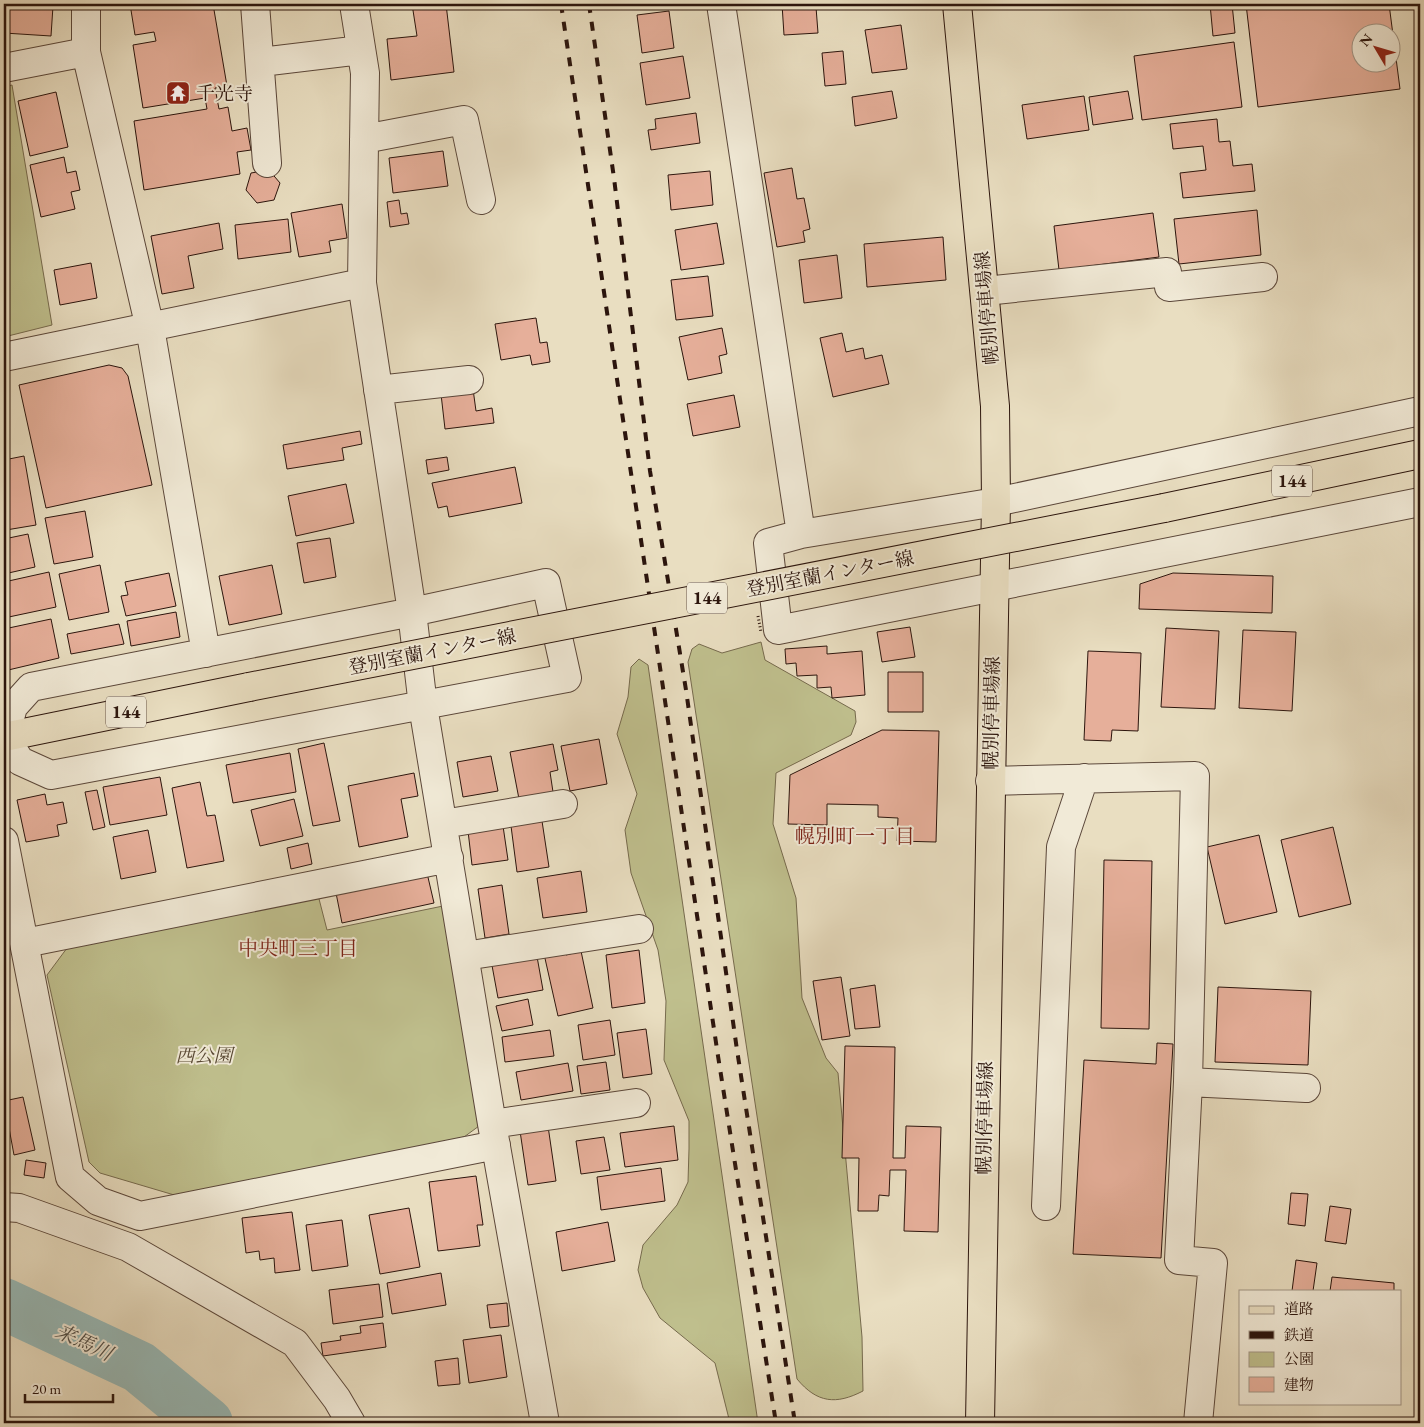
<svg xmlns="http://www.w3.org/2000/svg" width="1424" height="1427" font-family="'EB Garamond','Noto Serif JP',serif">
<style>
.green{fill:#bfbf8d;stroke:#766a4d}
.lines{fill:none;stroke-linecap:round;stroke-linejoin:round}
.river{stroke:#99bbb9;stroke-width:52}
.building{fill:#e6af9a;stroke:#2c150d;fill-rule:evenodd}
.minor-casing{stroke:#5b473a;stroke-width:30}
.major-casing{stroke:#2c150d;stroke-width:30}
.minor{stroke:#f1ead7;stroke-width:28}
.major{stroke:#e9dec1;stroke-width:28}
.rail{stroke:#2c150d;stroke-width:4;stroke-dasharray:9 9;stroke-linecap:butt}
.major-bridge-casing{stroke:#2c150d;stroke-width:30;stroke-linecap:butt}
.path-bridge{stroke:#2c150d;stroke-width:3;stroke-dasharray:1 2.5;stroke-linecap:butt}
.major-bridge{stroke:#e9dec1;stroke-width:28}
.labels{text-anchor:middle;stroke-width:4;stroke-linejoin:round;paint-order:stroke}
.shield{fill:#f1ead7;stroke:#67554a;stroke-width:1}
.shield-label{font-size:18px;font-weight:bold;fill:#2c150d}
.poi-label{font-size:19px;fill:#2c150d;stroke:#f1ead7;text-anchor:start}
.street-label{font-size:19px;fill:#2c150d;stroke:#f1ead7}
.park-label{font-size:19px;font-style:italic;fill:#584833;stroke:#f1ead7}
.neighbourhood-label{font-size:20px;fill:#7a1f14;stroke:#f1ead7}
.water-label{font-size:20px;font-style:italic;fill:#524f49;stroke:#f1ead7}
</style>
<rect width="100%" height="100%" fill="#e9dec1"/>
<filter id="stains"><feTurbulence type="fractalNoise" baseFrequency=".004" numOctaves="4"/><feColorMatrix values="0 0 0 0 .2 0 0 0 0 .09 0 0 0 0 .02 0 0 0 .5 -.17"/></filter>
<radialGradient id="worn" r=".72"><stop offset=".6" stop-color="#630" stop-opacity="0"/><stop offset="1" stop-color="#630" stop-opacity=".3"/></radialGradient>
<path class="green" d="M12,85L52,325L4,337V87Z
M761,642L765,660L855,711L856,722L851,735L776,773L773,824L796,898L802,998L826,1058L838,1073L862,1337L863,1391C836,1405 817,1403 797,1379L688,662L692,649L699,644L722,653Z
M639,659L648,665L758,1423H730L715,1363L660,1318L643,1288L638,1270L643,1245L677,1205L688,1182L689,1149V1121L664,1060L666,1001L658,950L631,873L625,830L637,794L617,734L628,697L631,667Z
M318,895L327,930L443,906L479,1126L464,1137L181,1197L100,1173L89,1162L47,975L70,944Z"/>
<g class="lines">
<path class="river" d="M4,1304L139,1367L207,1423"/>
</g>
<path class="building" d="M4,4L53,6L51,36L4,33Z
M130,4H213L227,86L215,88L219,109L228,107L232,131L247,128L251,150L237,152L240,174L144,190L134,121L207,109L205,98L143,108L133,45L156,41L154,32L135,35Z
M412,4H446L454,72L391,80L387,39L417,36Z
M782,4H812V8L816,7L818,33L784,35Z
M1210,4H1232L1235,33L1213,36Z
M1246,4H1389L1400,89L1258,107ZM1362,32H1392V62H1362Z
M669,11L674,48L642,53L637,15Z
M901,25L907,69L872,73L865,30Z
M1234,42L1242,107L1142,120L1134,56Z
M843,51L846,84L825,86L822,53Z
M683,56L690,98L646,105L640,63Z
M892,91L897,118L855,126L852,97Z
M1128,91L1133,119L1093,125L1089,97Z
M56,92L68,147L30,156L18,101Z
M1084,96L1089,130L1027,139L1022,105Z
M696,113L700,143L651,150L648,130L656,129L655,119Z
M1217,119L1219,142L1230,141L1233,166L1252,164L1255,191L1183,198L1180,173L1206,170L1203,146L1173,149L1170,124Z
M443,151L448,186L393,193L389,158Z
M64,157L67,173L76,171L80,190L71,192L75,209L41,217L30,165Z
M792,168L797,199L804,198L810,229L803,231L805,242L777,247L764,173Z
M269,170L280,183L274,200L257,203L246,190L251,173Z
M710,171L713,205L671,210L668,175Z
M399,200L401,214L407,213L409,224L390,227L387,202Z
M342,204L347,238L329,241L331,252L299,257L291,213Z
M1257,210L1261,255L1179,264L1174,219Z
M1153,213L1159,257L1059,270L1054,226Z
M288,219L291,252L238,259L235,225Z
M219,223L223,249L188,256L194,288L162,294L151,236Z
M717,223L724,264L681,270L675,230Z
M943,237L946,280L867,287L864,244Z
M837,255L842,298L804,303L799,260Z
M91,263L97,298L60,305L54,270Z
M708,276L713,316L676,320L671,280Z
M536,318L540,343L547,342L550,362L532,365L530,355L501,360L495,324Z
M722,328L727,354L719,356L722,373L688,380L679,337Z
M842,333L846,352L863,348L865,359L882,355L889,384L833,397L820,338Z
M109,365L122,368L128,376L152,485L46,508L19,385Z
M473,389L476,411L492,408L494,423L445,429L441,394Z
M734,395L740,427L693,436L687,404Z
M360,431L362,444L342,448L344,460L287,469L283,445Z
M24,456L36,525L6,530L4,518V460Z
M447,457L449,470L428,474L426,460Z
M515,467L522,503L449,517L447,506L438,508L432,483Z
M346,484L354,523L296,536L288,496Z
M85,511L93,557L54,564L45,518Z
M28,534L35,567L4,574V539Z
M330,538L336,577L304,583L297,543Z
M100,565L109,612L69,620L59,574Z
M272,565L282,614L229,625L219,576Z
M49,572L56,607L4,618V582Z
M169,573L176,606L126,616L121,596L128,595L125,582Z
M1173,573L1273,576L1272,613L1139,609L1140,584Z
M176,612L180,637L131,646L127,621Z
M51,619L59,658L4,671V629Z
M119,624L124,644L71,654L67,634Z
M910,627L915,657L882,662L877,632Z
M1166,628L1219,631L1215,709L1161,707Z
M1243,630L1296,632L1292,711L1239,708Z
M827,646V654L862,651L865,695L832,698L831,687L817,688V675L797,676L796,663L786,664L785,649Z
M1088,651L1141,653L1138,731L1112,730L1111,741L1084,740Z
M888,672H923V712H888Z
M882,730L939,731L936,842L897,841L898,818L878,817V805L827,804V825L788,824L790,775Z
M599,739L607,784L570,791L561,746Z
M324,743L340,821L313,826L298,749Z
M553,744L558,770L550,772L553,792L519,799L510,752Z
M290,753L296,792L233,803L226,765Z
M491,756L498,791L463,797L457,762Z
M414,773L418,796L401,799L408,837L359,847L348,786Z
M160,777L167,815L110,825L103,787Z
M200,782L207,816L215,815L224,861L187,868L172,788Z
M97,790L105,827L93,830L85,792Z
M45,794L47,805L63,802L67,823L57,825L59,836L26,842L17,800Z
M294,799L303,836L260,846L251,810Z
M542,821L549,867L517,872L511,826Z
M503,826L508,860L472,865L468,831Z
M1333,827L1351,904L1299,917L1281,840Z
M148,830L156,872L121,879L113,837Z
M1259,835L1277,912L1225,924L1207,847Z
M308,843L312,864L291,869L287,848Z
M1104,860L1152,861L1149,1029L1101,1028Z
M581,871L587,912L543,918L537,878Z
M427,873L434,903L342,923L336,893Z
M502,885L509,934L485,938L478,889Z
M565,949L566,955L581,951L593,1008L558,1016L544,954Z
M639,950L645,1003L612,1008L606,955Z
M536,951L543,990L498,998L491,960Z
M841,977L850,1036L822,1040L813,981Z
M875,985L880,1027L855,1029L850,989Z
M1218,987L1311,991L1308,1065L1215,1062Z
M528,999L533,1025L502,1031L496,1006Z
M610,1020L615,1055L583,1060L578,1025Z
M646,1029L652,1074L623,1078L617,1033Z
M550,1030L554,1056L505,1062L502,1037Z
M1157,1043L1173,1044L1161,1258L1073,1254L1084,1060L1156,1064Z
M845,1046L895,1047L893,1158H905L906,1126L941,1127L938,1232L904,1231L906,1170H890L889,1196L879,1195L878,1211H858L859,1158H842Z
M606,1062L610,1090L581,1094L577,1066Z
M568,1063L573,1091L521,1100L516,1072Z
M23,1097L35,1150L14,1155L4,1101Z
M548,1126L556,1181L528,1185L520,1131Z
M674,1126L678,1160L625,1167L620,1133Z
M604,1137L610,1170L581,1174L576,1141Z
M26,1160L46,1163L44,1178L24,1175Z
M661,1168L665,1201L601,1210L597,1177Z
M476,1176L483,1225H477L480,1246L438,1251L429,1182Z
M1291,1193L1308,1194L1305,1226L1288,1224Z
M1330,1206L1351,1209L1346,1244L1325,1241Z
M409,1208L420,1267L380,1274L369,1215Z
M292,1212L300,1270L275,1273L274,1258L260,1260L259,1251L246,1253L242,1218Z
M342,1220L348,1266L312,1271L306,1225Z
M608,1222L615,1261L562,1271L556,1232Z
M1296,1260L1317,1263L1313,1291H1292Z
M441,1273L446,1305L392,1314L387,1283Z
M1332,1277L1394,1283V1291H1330Z
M379,1284L383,1317L333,1324L329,1290Z
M507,1303L509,1326L490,1328L487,1305Z
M383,1323L386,1347L323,1356L321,1343L341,1340L340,1336L361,1333L360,1326Z
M501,1335L507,1377L469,1383L463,1340Z
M458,1358L460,1384L438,1386L435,1361Z"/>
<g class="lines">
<defs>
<path id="minor" d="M86,4V52L150,328L206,653
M255,4L267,163
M354,4L365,73L362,283L412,612L423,706L492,1124L545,1423
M721,4L801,534
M261,62L361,50
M4,68L86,52
M364,139L464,120L481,200
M985,291L1167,272L1169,287L1263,277
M4,357L362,283
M378,390L469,380
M1420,411L996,502L801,534L768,543L778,630L1420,502
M546,583L567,678L51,775L20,761L5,737L13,707L31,687L412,612Z
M990,781L1195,776L1188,1082L1179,1260L1213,1263L1198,1423
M443,824L563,804
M4,841L70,1177L98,1201L140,1216L496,1145
M25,943L449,858
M465,956L639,929
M1188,1082L1306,1088
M492,1124L636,1103
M1046,1206L1061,847L1084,778
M4,1207L19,1208L128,1247L295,1343L337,1399L351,1423"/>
<path id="major" d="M957,4L995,406L996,502L980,1423
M1164,508L1420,454
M4,737L249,687"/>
</defs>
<use href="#minor" class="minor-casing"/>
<use href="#major" class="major-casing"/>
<use href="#minor" class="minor"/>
<use href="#major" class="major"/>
<path class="rail" d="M561,4L718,1056L776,1423
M589,4L614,178L650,471L686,690L737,1050L795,1423"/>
<defs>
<path id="major-bridge" d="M249,687L1164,508"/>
</defs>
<use href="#major-bridge" class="major-bridge-casing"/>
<path class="path-bridge" d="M758,616L761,632"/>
<use href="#major-bridge" class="major-bridge"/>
</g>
<defs>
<symbol id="temple-square" viewBox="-11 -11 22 22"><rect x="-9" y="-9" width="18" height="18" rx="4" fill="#8f2418" stroke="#f1ead7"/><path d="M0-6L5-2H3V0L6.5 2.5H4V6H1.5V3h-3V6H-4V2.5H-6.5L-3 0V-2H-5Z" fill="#fff"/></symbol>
</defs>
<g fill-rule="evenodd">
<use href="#temple-square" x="164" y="79" width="28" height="28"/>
</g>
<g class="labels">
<g class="shield">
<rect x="1272" y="465.5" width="40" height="31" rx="4"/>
<rect x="687" y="582.5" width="40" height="31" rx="4"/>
<rect x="106" y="696.5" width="40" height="31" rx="4"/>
</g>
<g class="shield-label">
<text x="1292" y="487">144</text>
<text x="707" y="604">144</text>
<text x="126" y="718">144</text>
</g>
<g class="poi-label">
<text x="196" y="100">千光寺</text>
</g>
<g class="street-label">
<text transform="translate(986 308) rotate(-95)" y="7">幌別停車場線</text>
<text transform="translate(830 573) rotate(-11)" y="7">登別室蘭インター線</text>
<text transform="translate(432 651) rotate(-11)" y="7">登別室蘭インター線</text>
<text transform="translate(991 713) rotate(-89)" y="7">幌別停車場線</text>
<text transform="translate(984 1118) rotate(-89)" y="7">幌別停車場線</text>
</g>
<g class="park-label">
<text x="204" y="1062">西公園</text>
</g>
<g class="neighbourhood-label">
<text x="855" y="843">幌別町一丁目</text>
<text x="298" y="955">中央町三丁目</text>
</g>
<g class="water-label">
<text transform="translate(84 1342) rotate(25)" y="7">来馬川</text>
</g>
</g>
<rect width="1424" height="1427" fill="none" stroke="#e9dec1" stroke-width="20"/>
<rect x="5" y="5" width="1414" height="1417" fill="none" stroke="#2c150d" stroke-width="2.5"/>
<rect x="10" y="10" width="1404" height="1407" fill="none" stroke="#2c150d"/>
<rect x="1239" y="1290" width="162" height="115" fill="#f1ead7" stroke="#a29586"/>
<rect x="1249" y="1306" width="25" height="8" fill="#e9dec1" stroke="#a29586"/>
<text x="1284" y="1314" font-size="15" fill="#2c150d">道路</text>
<rect x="1249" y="1331" width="25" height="8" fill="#2c150d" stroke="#a29586"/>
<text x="1284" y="1340" font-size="15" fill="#2c150d">鉄道</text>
<rect x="1249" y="1352" width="25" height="15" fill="#bfbf8d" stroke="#a29586"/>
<text x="1284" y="1364" font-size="15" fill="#2c150d">公園</text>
<rect x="1249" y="1377" width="25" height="15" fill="#e6af9a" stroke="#a29586"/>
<text x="1284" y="1390" font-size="15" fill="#2c150d">建物</text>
<g transform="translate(1376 48) rotate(308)"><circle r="24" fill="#f1ead7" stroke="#a29586"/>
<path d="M0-4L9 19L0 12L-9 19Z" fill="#8f2418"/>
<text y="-8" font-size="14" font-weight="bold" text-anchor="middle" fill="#2c150d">N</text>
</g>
<path d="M25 1394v8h88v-8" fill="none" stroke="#2c150d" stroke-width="2.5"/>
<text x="32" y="1394" font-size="15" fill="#2c150d" stroke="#f1ead7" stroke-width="4" paint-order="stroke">20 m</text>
<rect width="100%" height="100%" filter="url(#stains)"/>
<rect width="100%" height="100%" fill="url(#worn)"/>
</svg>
